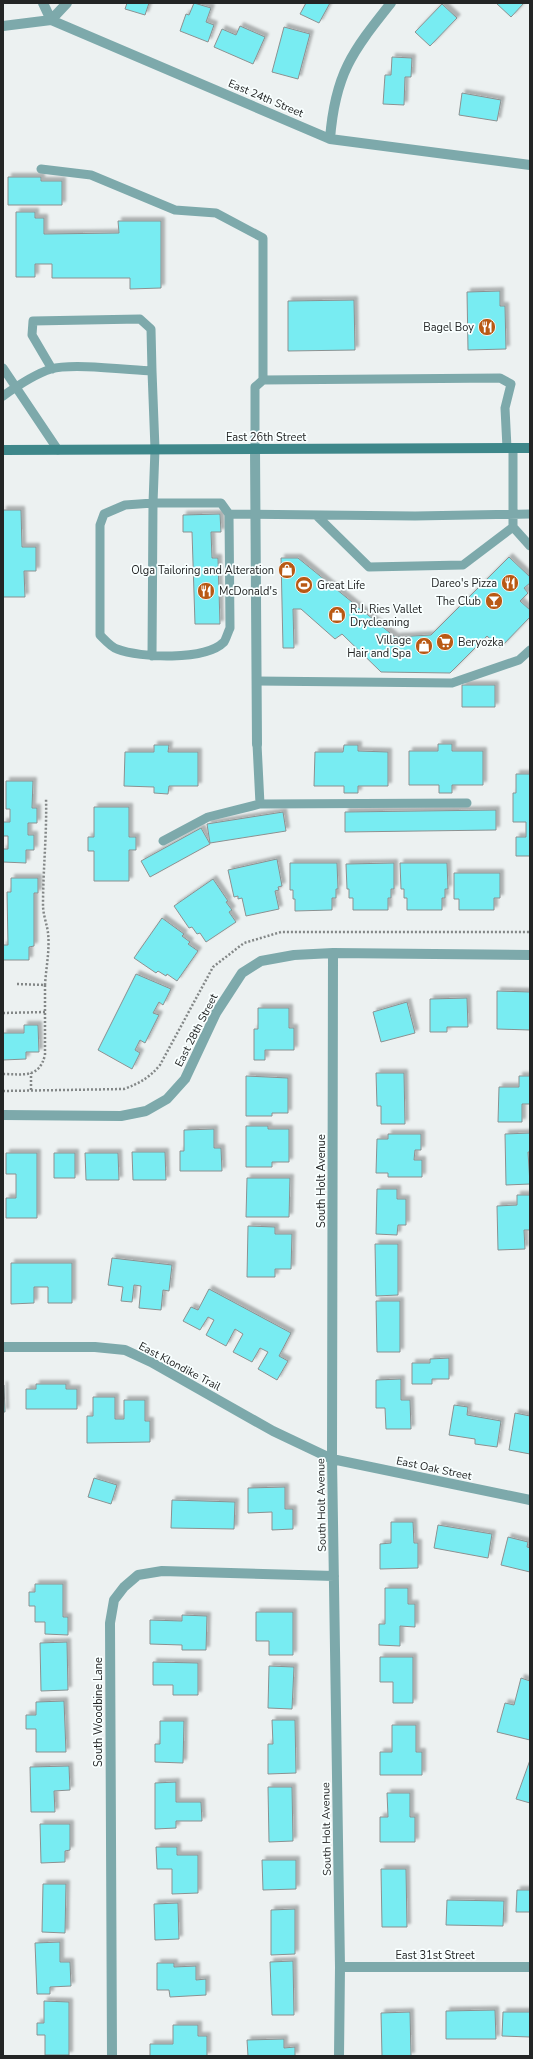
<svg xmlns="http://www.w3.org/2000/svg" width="533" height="2059" font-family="'Nunito Sans',sans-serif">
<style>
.building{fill:#78ecf2;stroke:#8c9191;filter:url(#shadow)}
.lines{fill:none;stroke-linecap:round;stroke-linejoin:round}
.path{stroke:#838787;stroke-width:2.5;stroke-dasharray:2 2;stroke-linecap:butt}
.service{stroke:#7da9ab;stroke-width:9}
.minor{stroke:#7da9ab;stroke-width:10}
.secondary{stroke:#3e878a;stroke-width:10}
.labels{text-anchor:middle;stroke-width:3.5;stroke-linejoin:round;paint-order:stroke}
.street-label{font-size:11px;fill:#232525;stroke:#f9ffff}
.poi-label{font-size:11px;fill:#232525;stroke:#f9ffff;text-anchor:end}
</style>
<defs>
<filter id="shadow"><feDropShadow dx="3.5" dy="-3.5" stdDeviation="1" flood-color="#0004"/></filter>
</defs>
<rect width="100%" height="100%" fill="#ecf1f1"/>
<path class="building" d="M127,3H149L145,15L125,9Z
M194,3L211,8L206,22L214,25L208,42L180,31L186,14L189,15Z
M306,3H330L319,23L300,14Z
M496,3H524L511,17Z
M442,4L457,18L430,46L415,32Z
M240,26L265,37L253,64L214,47L222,29L236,35Z
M284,27L310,34L298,79L272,72Z
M392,57L412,58L411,77H405L404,105L383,104L385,75H391Z
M462,93L501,100L497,121L459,115Z
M8,177H41V181H62V205H8Z
M16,212H35V218H44V234L119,233L118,221H161V288L130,289V278H52V264H35V277H16Z
M500,291V306H505L506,349L468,350L467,292Z
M354,300L355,350L288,351V301Z
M3,510H21L22,547H36V571H24L25,597H3Z
M220,514L221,532H211L212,558H218L220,624H195L192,532H183V515Z
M509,557L530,577V583L524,588L528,593L520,601L530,610V617L500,648L487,636L450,673L381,672L342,634L335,639L301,609H293L294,648H283L281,558H298L395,637L431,635Z
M462,685H495V707H462Z
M438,744H452V751H483V785H452V793H439V785H409V751H438Z
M154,745H169L168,752H198V786H169L168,794L154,793V787L124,786L125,752H154Z
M344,745H358V751L388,752V786H358V793H344V786H314L315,752H343Z
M516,774H530V856H516V837H526V822H513V793H516Z
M6,781H33L32,808H37V823H28V835H34V850H26V863L3,862V849H8V836H3V822H10V809H6Z
M94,807H129V837H136V850H129V881H94V851H88V837H94Z
M496,810V830L345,832V812Z
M283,812L286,831L210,843L207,824Z
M201,828L210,844L150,877L141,861Z
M277,859L282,886L278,887L279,890L275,891L279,909L246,916L242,898L238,899V896L234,897L228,870Z
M290,863H337L338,889H336V898H332V910L295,911V899H293V890H290Z
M394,863V889H391V898H388V910H353V898H349V889H347L346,864Z
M400,863H447L448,889H445V898H442V910H407V898H404V889H401Z
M454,873H500V898H494V910H459V899H454Z
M11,878H38V893H34V946L29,947V960H3V945H8L7,892H11Z
M213,879L228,901L226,902L232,910L229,912L236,922L206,942L200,933L197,934L192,927L189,928L174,906Z
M162,918L184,934L182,936L190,942L188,944L198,951L177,981L167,974L166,976L158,971L156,973L134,958Z
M136,974L171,989L163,1005L159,1002L153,1013L159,1015L145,1043L140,1040L135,1050L140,1053L132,1069L98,1050Z
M497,991L530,992V1030L497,1029Z
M467,998L468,1027H447V1032H430V999Z
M407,1002L415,1033L381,1042L373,1012Z
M258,1008H289V1028H294V1050H265V1060H254V1029H258Z
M24,1025H38L39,1052H26V1059L3,1060V1033H24Z
M376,1073H404L405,1124H381V1106H377Z
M246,1076L288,1078V1113H272V1116H246Z
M519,1076H530V1104H522V1122H498L499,1087H519Z
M246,1126H268V1129H289V1162H272V1167H246Z
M214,1129V1148H221L222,1171H180V1151H184V1130Z
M530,1133V1152H528L530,1184L506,1185L505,1134Z
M388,1134H421V1150H415L414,1160H422V1177H388V1173H376L377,1139H388Z
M132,1152H165L166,1180H133Z
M6,1153H37V1218H6V1198H16V1174H6Z
M54,1153H75V1178H54Z
M85,1153H118L119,1180H86Z
M247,1178H290L289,1217H246Z
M377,1189H397V1199H406V1225H398L397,1235L376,1234Z
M517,1195H530V1230H524L525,1249L498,1250L497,1206L517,1205Z
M248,1226L275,1227V1234H292L291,1269H275V1277H247Z
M375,1244H398V1295L376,1296Z
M112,1258L172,1265L169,1291L163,1290L161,1310L139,1308L141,1286L134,1285L132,1302L121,1301L123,1287L108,1285Z
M11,1263H72V1303H48V1287H34V1303L11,1304Z
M209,1289L291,1333L279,1356L288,1361L277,1380L258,1369L268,1352L260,1348L252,1362L233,1352L243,1334L235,1329L226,1346L206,1335L214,1320L208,1317L200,1330L183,1321L191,1307L198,1310Z
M376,1301H400V1352H377Z
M449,1358V1379H432V1384H412V1363H430V1359Z
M401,1379V1400H410L411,1429H386L385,1408H376V1380Z
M36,1384H66V1389H77V1409H26V1389H36Z
M3,1385H4L5,1412H3Z
M93,1397H115V1419H124V1400H145V1421H150V1442L87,1443V1416H93Z
M454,1405L468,1407L467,1415L501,1421L497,1447L475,1444V1439L449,1435Z
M515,1413L530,1416V1454L509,1450Z
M94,1478L117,1485L111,1504L88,1497Z
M285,1487V1509H293V1529L272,1530V1512L248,1513V1488Z
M172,1500L235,1502L234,1529L171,1528Z
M391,1522H413L414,1543H418V1568L380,1569V1544L391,1543Z
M438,1525L492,1534L488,1558L434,1548Z
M508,1537L528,1542L527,1547L530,1548V1572L501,1565Z
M35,1584H63V1617H68V1635L45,1634V1622H35V1606H29V1592H35Z
M385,1588H408V1604H415V1627L400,1626V1646L379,1645V1624H385Z
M256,1612H293V1655H269V1641H256Z
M182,1615L207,1616L206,1650H182V1645L150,1644V1620L182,1621Z
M67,1642L68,1690L41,1691L40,1643Z
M380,1657H413V1703H393V1682H380Z
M153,1662L198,1663V1695H173V1685H153Z
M269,1666L294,1667L292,1709L268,1708Z
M521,1678L530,1681V1740L497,1732L505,1703L514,1705Z
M64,1701L66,1752H36V1729H26V1715H36V1702Z
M272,1720H295L296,1773L268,1774V1744H273Z
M160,1721H184L183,1763L155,1762V1744H160Z
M392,1725H416V1752H422V1775H380V1752H392Z
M530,1760V1803L516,1799Z
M69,1766L70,1790L54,1791L55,1812H31L30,1767Z
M176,1782V1802H201L202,1821H176V1828L155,1829V1783Z
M268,1787H292L293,1841L269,1842Z
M387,1793H410V1817H415V1842H380V1817H388Z
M40,1824H70V1850L65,1851V1862L41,1863Z
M156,1847H177V1855H198V1893L172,1894V1869H157Z
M262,1860H296V1889L263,1890Z
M381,1869H406L407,1927H382Z
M43,1884H66L65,1933L42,1932Z
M517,1890H530V1912H516Z
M447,1900L504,1901L503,1926L446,1925Z
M178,1903L179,1939L155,1940L154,1904Z
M295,1909V1954L271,1955V1910Z
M60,1942V1962H70L71,1986L50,1987V1994H37L35,1943Z
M293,1961L294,2015H272L270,1962Z
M157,1963H174V1967L196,1966V1980L206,1979V1995L170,1997L169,1990H157Z
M44,2001L69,2002V2055H45V2035H37V2023H44Z
M495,2010L496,2039H446V2011Z
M410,2012L411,2056H382L381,2013Z
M503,2012H530V2037L502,2036Z
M173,2025H198V2036H207V2056H150V2044H173Z
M284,2039V2048L295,2047V2056H248L247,2040Z"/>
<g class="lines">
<path class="path" d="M17,984L45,985C46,968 50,949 48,933C47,924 43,915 43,905C43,869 47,834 46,798
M3,1013L45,1012
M3,1074C23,1074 39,1079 45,1055V985
M31,1090V1073
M3,1091L124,1089C140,1083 149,1078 160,1065L213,967L244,943L281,932H530"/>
<path class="service" d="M41,169L91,175L175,210L216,213L263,238V380
M3,368L58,450
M52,369L32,335L33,321L140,319L151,329L152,371
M3,396C17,386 35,374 51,369C72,363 129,370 152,371L155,449L153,503H221L229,514L415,516L530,514
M513,448V527L530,546
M255,449V387L263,380L500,378L511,384L505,408L507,448
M316,515L369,567L463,565L513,527
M152,656L153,503L125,505L104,514L100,525V635C105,640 111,647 117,649C140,658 205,661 224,642C226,639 228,632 230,628L229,514
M257,681L452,683L519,660L530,650
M257,744L260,804L467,803
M163,841L208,817L260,804"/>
<path class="minor" d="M43,3L51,20L67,3
M3,26L51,20L330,139L530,165
M330,139C335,74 352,52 391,3
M255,449L257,744
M333,953L332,1459L340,1967L339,2056
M3,1115L121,1116L146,1111L167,1099L185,1079L216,1013L242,973L261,961L294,955L333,953L530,955
M3,1347H95L125,1350L151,1362L273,1431L332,1459L530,1500
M340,1967H530
M112,2056L110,1623L114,1600L124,1587L138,1575L162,1571L334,1576"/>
<path class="secondary" d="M3,450L530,448"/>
</g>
<defs>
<symbol id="restaurant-disc" viewBox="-11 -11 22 22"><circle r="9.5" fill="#b95914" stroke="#f9ffff"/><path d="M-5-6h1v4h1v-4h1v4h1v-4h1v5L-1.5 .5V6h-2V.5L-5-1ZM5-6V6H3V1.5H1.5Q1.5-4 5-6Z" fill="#fff"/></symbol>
<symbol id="shop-disc" viewBox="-11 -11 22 22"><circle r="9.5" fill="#b95914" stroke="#f9ffff"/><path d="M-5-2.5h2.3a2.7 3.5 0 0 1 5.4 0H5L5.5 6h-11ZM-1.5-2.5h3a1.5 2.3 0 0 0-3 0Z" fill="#fff"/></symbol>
<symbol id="stadium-disc" viewBox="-11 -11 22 22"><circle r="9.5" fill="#b95914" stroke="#f9ffff"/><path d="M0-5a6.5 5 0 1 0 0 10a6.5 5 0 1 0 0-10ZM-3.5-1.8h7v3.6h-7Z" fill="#fff"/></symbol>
<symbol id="bar-disc" viewBox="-11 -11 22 22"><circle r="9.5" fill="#b95914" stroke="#f9ffff"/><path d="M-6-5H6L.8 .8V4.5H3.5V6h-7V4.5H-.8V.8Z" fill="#fff"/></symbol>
<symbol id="supermarket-disc" viewBox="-11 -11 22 22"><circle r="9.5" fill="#b95914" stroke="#f9ffff"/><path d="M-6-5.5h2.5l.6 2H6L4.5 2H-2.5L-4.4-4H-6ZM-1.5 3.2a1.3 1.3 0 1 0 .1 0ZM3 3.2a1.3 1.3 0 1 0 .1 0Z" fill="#fff"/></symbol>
</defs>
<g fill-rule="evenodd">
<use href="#restaurant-disc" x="477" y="317" width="20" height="20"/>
<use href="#shop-disc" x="277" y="560" width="20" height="20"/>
<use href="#restaurant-disc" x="500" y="573" width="20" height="20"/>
<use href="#stadium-disc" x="294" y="575" width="20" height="20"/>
<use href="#restaurant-disc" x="196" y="581" width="20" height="20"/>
<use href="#bar-disc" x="484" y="591" width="20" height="20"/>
<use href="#shop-disc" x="327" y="605" width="20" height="20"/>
<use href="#supermarket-disc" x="435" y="632" width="20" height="20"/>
<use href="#shop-disc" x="414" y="636" width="20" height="20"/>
</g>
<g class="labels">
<g class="street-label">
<text transform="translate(266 98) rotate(23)" y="4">East 24th Street</text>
<text x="266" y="441">East 26th Street</text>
<text transform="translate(196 1030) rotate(-63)" y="4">East 28th Street</text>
<text transform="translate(321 1181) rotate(-90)" y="4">South Holt Avenue</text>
<text transform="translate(180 1366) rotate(28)" y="4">East Klondike Trail</text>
<text transform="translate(434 1468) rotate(12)" y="4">East Oak Street</text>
<text transform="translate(321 1505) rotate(-91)" y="4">South Holt Avenue</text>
<text transform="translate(98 1712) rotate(-90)" y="4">South Woodbine Lane</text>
<text transform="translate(326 1829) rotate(-91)" y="4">South Holt Avenue</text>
<text x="435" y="1959">East 31st Street</text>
</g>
<g class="poi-label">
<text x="474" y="331">Bagel Boy</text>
<text x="274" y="574">Olga Tailoring and Alteration</text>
<text x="497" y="587">Dareo's Pizza</text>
<text x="317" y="589" text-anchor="start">Great Life</text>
<text x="219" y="595" text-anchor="start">McDonald's</text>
<text x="481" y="605">The Club</text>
<text x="350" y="613" text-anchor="start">R.J. Ries Vallet<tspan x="350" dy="13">Drycleaning</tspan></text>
<text x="411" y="644">Village<tspan x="411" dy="13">Hair and Spa</tspan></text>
<text x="458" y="646" text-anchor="start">Beryozka</text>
</g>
</g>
<rect width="533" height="2059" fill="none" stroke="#232525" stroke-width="8"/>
</svg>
